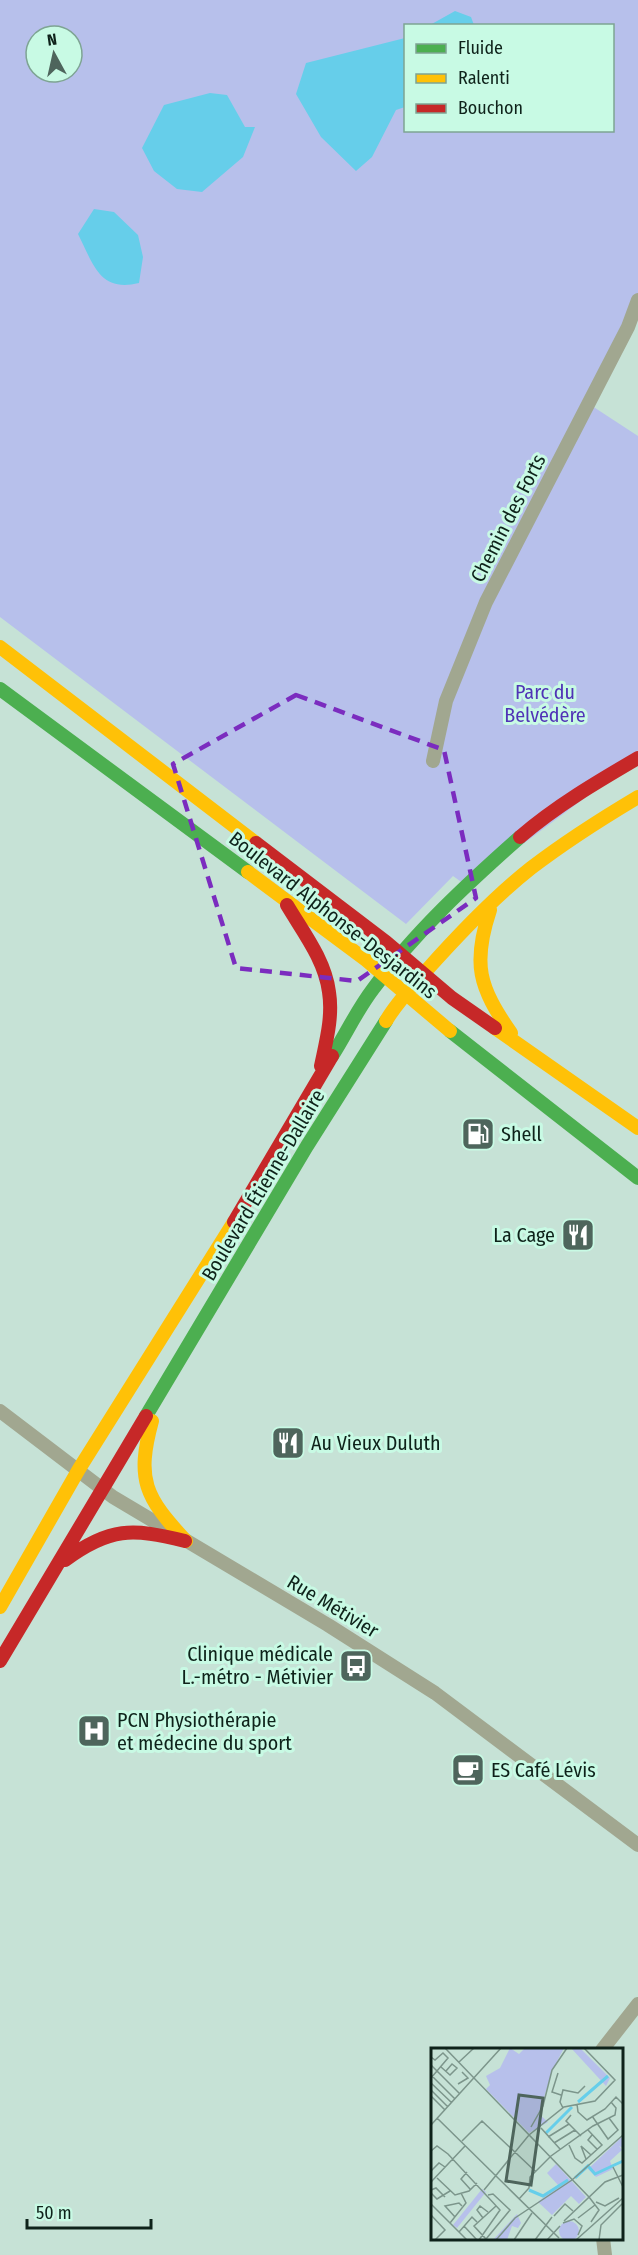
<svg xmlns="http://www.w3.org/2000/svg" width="638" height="2255" font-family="'Fira Sans Condensed',sans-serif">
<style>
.green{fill:#b7c0eb;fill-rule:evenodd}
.water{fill:#66ceea}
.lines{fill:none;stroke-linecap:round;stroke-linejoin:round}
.street{stroke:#a1a790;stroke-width:14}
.fast{stroke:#4caf50;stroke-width:14}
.slow{stroke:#ffc107;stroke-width:14}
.jam{stroke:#c62828;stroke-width:14}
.marked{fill:none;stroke:#7b2cbf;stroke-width:4.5;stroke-dasharray:12 8;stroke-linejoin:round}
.labels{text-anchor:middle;stroke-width:6;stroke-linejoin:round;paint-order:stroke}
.street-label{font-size:20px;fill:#0e221a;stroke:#c8fae4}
.park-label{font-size:20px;fill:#5033b6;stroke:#c8fae4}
.poi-label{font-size:20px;fill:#0e221a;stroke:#c8fae4;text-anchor:start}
.inset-river{fill:none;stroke:#66ceea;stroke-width:3}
.inset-road{fill:none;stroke:#7c958b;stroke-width:1.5}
.view{fill:#4e655c;fill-opacity:0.15;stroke:#4e655c;stroke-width:3}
.inset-edge{fill:none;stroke:#0e221a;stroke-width:3}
</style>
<rect width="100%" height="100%" fill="#c6e2d6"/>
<path class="green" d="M0,0H638V293L628,327L589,404L638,436V758L467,886L453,876L406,924L0,617ZM406,26H612V130H406ZM36,36H72V72H36Z"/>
<path class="water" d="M455,11L471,17L474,25H430Z
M405,38V107L396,110L372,157L356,171L321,137L296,94L306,63Z
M210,93L227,95L245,127H255L243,157L202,192L177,189L154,171L142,148L164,105Z
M94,209L114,212L138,235L143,257L139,283C99,293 93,263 78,234Z"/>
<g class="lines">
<path class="street" d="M433,761L446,701L486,602L628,327L638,300
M0,1411L113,1497L328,1625L435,1693L638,1845
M602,2050L638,2004
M603,2238L605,2255"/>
<path class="fast" d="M0,689L248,872
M450,1031L638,1178
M332,1056C346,1034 357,1010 373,989C414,933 468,883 520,837
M146,1416L307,1146L386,1021"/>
<path class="slow" d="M0,647L256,843
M248,872L366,960L450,1031
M490,910C472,964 479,987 511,1033
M386,1021C397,1002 412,987 426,971C458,935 493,898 531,868C565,842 601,819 638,797
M495,1028L638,1128
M152,1421C136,1480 145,1497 186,1541
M0,1607L79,1469L234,1222"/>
<path class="jam" d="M520,837C556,806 597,782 638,758
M256,843L386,942L452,998L495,1028
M287,905C303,932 325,960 329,992C333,1017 326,1042 321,1066
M234,1222L332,1056
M65,1560C110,1527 132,1528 185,1541
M0,1661L146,1416"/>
</g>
<path class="marked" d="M296,695L444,750L476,898L357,981L236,968L173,764Z"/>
<defs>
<symbol id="fuel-square" viewBox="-11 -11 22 22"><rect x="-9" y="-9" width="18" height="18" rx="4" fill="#4e655c" stroke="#c8fae4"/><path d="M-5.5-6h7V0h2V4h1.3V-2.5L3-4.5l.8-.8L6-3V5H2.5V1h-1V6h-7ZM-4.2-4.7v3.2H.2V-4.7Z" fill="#fff"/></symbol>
<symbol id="restaurant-square" viewBox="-11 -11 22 22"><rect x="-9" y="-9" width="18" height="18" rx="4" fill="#4e655c" stroke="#c8fae4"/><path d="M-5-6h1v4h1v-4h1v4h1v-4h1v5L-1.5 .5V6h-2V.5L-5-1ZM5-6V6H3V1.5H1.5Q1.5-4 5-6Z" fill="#fff"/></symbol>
<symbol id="bus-square" viewBox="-11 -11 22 22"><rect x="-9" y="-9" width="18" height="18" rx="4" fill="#4e655c" stroke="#c8fae4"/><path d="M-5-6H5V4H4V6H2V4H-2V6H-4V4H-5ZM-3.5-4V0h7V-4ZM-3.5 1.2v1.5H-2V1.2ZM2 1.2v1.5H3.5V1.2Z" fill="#fff"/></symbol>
<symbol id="hospital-square" viewBox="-11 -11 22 22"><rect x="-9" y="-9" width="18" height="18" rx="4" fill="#4e655c" stroke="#c8fae4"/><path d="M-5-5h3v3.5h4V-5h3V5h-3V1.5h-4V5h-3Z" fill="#fff"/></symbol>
<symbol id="cafe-square" viewBox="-11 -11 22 22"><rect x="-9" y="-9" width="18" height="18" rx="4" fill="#4e655c" stroke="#c8fae4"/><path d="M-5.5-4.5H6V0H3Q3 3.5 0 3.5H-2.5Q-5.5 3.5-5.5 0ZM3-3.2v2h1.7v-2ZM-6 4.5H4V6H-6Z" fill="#fff"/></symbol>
</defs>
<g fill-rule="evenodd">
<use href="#fuel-square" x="459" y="1115" width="38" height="38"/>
<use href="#restaurant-square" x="559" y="1216" width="38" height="38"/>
<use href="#restaurant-square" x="269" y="1424" width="38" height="38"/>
<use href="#bus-square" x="337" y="1647" width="38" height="38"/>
<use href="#hospital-square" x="75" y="1712" width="38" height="38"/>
<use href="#cafe-square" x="449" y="1751" width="38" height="38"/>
</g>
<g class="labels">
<g class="street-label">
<text transform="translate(508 518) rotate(-63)" y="7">Chemin des Forts</text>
<text transform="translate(333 915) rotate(38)" y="7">Boulevard Alphonse-Desjardins</text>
<text transform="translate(263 1185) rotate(-59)" y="7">Boulevard Étienne-Dallaire</text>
<text transform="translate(333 1606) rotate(31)" y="7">Rue Métivier</text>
</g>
<g class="park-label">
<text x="545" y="699">Parc du<tspan x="545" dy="23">Belvédère</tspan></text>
</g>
<g class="poi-label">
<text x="501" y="1141">Shell</text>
<text x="555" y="1242" text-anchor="end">La Cage</text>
<text x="311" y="1450">Au Vieux Duluth</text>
<text x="333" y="1661" text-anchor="end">Clinique médicale<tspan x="333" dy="23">L.-métro - Métivier</tspan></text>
<text x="117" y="1727">PCN Physiothérapie<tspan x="117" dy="23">et médecine du sport</tspan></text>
<text x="491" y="1777">ES Café Lévis</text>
</g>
</g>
<g transform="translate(431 2048)">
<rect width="192" height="192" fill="#c6e2d6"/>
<path d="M79,0L88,6L94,0H133L121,23L108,66L117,74L98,85L55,41L59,37L55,28L69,20ZM140,0H149L179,30L175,38ZM192,88V100L188,98L191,102L179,113L182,121L165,129L157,121ZM125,116L155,149L148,156L140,148L121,167L107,154L127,137L116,125ZM51,141L55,144L26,180L22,177ZM86,166L90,175L87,180L81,178L76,192H62ZM128 183a10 10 0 1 1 20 0a10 10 0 1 1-20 0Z" fill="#b7c0eb"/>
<path class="inset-river" d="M147,54L177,28M115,85L141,59M144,130L157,118L164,126L192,113M98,142L112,148L137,132"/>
<path class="inset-road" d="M14,0L158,149M0,9L4,12L12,5L17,10L0,30M28,14L43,0M0,17L28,45M10,19L19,27L26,20L21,16L15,23M127,25L121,44L130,47M0,27L24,51M0,35L21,55M27,36L37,30L31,24M0,42L17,59M0,48L14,62M146,56L147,64L156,72L174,61L185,49L192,56M132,60L129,54L132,42L147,45L154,38M140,67L135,73L150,88M161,68L177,91L187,82L178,70M6,70L128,190M0,77L70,0M100,79L112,58L121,22L136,0M110,80L129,101M161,87L157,92L166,101M117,89L138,76M31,93L51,73L105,124M123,95L144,82M138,97L144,110L151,115L171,97L157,82M0,103L6,98L17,106L69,162L48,192M155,111L150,98L160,107M182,119L192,139M0,123L8,115L14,119M36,124L30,131L39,141M6,130L24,147L38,143L46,135M0,134L34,98M0,142L5,140L14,149M53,142L98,87L133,59L164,53L184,32L153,0M0,145L6,151L19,143M57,147L62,146L79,162L55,191L43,178L65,158M158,149L168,162L160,174M88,151L98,140L99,129L120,108L162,78L184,67L185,60L180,54M165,154L174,158L188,150M0,156L36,192M0,167L14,182L4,192M123,168L134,156L142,163M24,169L14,158L28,155L31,158M52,170L46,162L49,158L57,164M147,170L164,157M133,173L174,134L192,127M19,175L35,155L30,145M132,175L143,171L151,178L147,187M33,178L46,192M28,184L41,169L46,174M65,192L84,170L141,132L192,87M83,192L101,165M104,192L121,169M116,192L129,178M145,192L192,150M168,192L170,177L192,155"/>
<path class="view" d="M88,47L112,50L100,137L75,133Z"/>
<rect width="192" height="192" class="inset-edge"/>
</g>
<rect x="404" y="24" width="210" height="108" fill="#c8fae4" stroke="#7ea493" stroke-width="1.5"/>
<rect x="416" y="44" width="30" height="9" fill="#4caf50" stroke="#7ea493" stroke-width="1.5"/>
<text x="458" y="54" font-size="18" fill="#0e221a">Fluide</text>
<rect x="416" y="74" width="30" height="9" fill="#ffc107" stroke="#7ea493" stroke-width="1.5"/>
<text x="458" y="84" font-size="18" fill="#0e221a">Ralenti</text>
<rect x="416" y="104" width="30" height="9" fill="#c62828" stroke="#7ea493" stroke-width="1.5"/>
<text x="458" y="114" font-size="18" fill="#0e221a">Bouchon</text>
<g transform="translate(54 54) rotate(352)"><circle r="28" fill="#c8fae4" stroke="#7ea493" stroke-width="1.5"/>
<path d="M0-4.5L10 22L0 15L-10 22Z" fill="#4e655c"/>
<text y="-9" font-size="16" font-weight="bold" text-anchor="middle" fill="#0e221a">N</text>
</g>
<path d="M27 2219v9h124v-9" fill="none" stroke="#0e221a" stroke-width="3"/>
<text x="36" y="2219" font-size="18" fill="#0e221a" stroke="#c8fae4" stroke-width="4.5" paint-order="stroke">50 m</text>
</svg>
